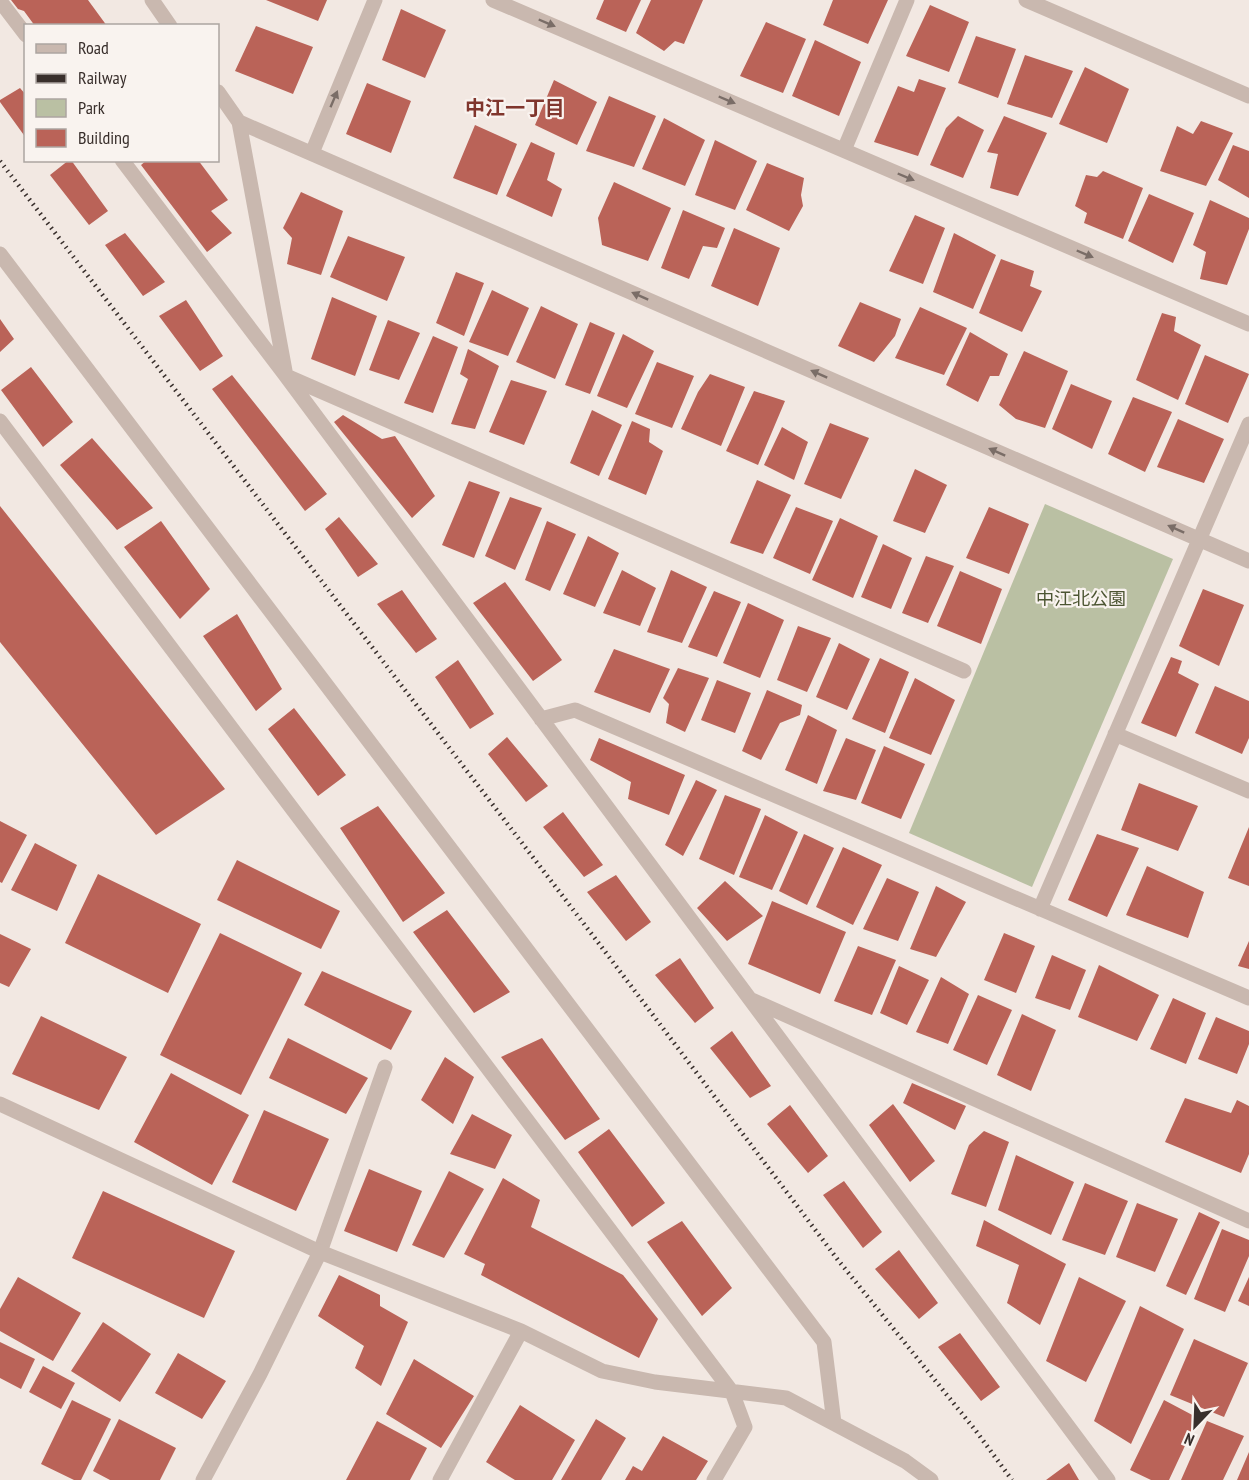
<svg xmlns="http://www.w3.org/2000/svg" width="1249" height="1480" font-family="'PT Sans Narrow','Noto Sans JP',sans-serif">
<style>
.green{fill:#bac0a3}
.building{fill:#ba6358}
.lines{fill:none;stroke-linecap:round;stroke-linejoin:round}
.service{stroke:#c9b8af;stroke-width:15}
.minor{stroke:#c9b8af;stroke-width:15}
.rail{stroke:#392f2c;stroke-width:4.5;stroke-dasharray:1.5 4.5;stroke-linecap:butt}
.oneway{fill:#7a6d67}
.labels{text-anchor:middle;stroke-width:4.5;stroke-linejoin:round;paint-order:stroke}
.park-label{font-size:18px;fill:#4c5532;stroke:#f9f3ef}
.neighbourhood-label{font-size:20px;font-weight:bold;fill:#80362d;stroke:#f9f3ef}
</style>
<rect width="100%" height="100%" fill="#f2e8e2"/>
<path class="green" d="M1045,504L1173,559L1032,887L909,833Z"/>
<path class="building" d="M11,0H88L107,26H35L24,11L18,9Z
M266,0H327L318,21Z
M604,0H641L626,32L596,19Z
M651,0H703L684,44L675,41L664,51L636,33Z
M833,0H888L868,44L823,25Z
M930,5L969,22L949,72L906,56Z
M401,9L446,30L425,78L382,60Z
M766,22L806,39L783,93L740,76Z
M256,26L313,47L293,94L235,71Z
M976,36L1016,49L998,98L958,83Z
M815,40L861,62L839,116L792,96Z
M1025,55L1073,71L1052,118L1007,104Z
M1085,67L1129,89L1107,143L1059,124Z
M919,79L946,88L918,156L874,142L898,86L914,92Z
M554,80L597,102L577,145L535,125Z
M367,83L411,101L391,153L346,134Z
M20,88L26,95V138L0,102V100Z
M609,96L656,116L634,167L586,151Z
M958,116L984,130L963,178L930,165L946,128Z
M1004,116L1047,133L1018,196L990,188L998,154L987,152Z
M664,118L705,140L685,186L642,169Z
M1201,121L1233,133L1206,186L1160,171L1177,126L1193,134Z
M475,125L517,144L497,195L453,178Z
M715,140L757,161L735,210L695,195Z
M531,142L555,153L547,180L562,189L552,217L506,196Z
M1233,145L1249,151V198L1218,180Z
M69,160H71L108,211L89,225L50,175Z
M147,160H198L228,200L211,211L232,233L207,252L141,165Z
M767,163L804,178L801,195L803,206L789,231L746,210Z
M1103,171L1143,188L1123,239L1084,223L1087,213L1075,206L1086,175L1097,177Z
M614,182L671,208L648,261L602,245L598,218Z
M301,192L343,211L321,275L287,264L292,238L283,228Z
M1149,194L1194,213L1173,263L1128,241Z
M1210,200L1249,218V229L1227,285L1200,279L1206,252L1193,245Z
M683,210L725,228L717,248L703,246L689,279L661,268Z
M915,215L945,228L923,284L889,271Z
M734,228L780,248L758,306L711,286Z
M125,233L165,282L143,296L105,245Z
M954,233L996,255L973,309L933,292Z
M348,236L405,257L387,301L330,277Z
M1001,259L1034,271L1030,286L1042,291L1022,332L979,313Z
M456,272L484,283L464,336L436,323Z
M492,290L529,308L508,356L469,342Z
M332,297L377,316L355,376L311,359Z
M186,300L223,356L200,371L159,316Z
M860,302L901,319L895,336L874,362L838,346Z
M541,306L578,324L555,379L516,362Z
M920,307L967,328L944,375L895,358Z
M1162,313L1176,317L1174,331L1201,345L1178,400L1136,380Z
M0,319L14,339L0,352Z
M388,320L420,333L399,380L369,370Z
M590,322L615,333L590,394L565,385Z
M970,332L1008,354L999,376H990L978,402L946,385Z
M623,334L654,351L627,408L597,396Z
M433,336L458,347L433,413L404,403Z
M468,349L499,366L475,429L451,424L468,379L460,374Z
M1024,351L1068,371L1045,428L1016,419L999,405Z
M1205,355L1249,374L1228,423L1185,404Z
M657,362L694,376L672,428L635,414Z
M31,367L73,422L43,447L1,390Z
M710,374L745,387L721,446L681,429L698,392Z
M232,375L327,494L305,511L212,389Z
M511,380L547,391L524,445L489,432Z
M1071,384L1112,401L1092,449L1052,429Z
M754,391L785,401L758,465L726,451Z
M1133,397L1172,412L1145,472L1108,454Z
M592,410L622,425L599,476L570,463Z
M343,415L382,439L395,436L435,496L412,518L334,422Z
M1178,419L1224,439L1204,483L1157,467Z
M632,421L650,429L649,442L663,451L646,495L608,479Z
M830,423L869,438L841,499L804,484Z
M782,427L808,442L794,480L764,465Z
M92,438L153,508L117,530L60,465Z
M915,469L947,485L925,533L893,521Z
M757,480L791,495L763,554L730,543Z
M469,481L500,492L474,558L442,545Z
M510,497L542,508L515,570L485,556Z
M0,506L225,789L156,835L0,642Z
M796,507L833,521L810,574L773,558Z
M989,507L1029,524L1009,574L966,558Z
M339,517L378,564L358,577L325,529Z
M840,518L878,536L853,598L812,580Z
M161,521L210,589L180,619L124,547Z
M547,521L576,534L550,591L525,580Z
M588,536L619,553L595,607L563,594Z
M883,544L912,558L891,609L861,597Z
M926,556L954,566L928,623L902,613Z
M622,570L656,588L640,626L603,613Z
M671,570L707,587L682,643L647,632Z
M960,571L1002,589L981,644L937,626Z
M505,582L562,660L533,681L473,603Z
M1203,589L1244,605L1219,666L1179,646Z
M402,590L437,639L416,653L377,604Z
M714,591L741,602L717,657L688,647Z
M748,603L784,620L760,678L723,663Z
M237,614L282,689L256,711L203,636Z
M798,626L831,638L807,692L777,680Z
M839,643L870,659L847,710L816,697Z
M614,649L670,669L650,713L594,692Z
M1171,657L1182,661L1178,673L1199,684L1176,737L1141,723Z
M880,658L909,672L885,733L852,719Z
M458,660L494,714L470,729L435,677Z
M678,668L709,678L685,732L666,723L669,704L663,698Z
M915,678L955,700L931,755L889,738Z
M717,680L751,693L735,733L701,720Z
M1215,686L1249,701V738L1242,754L1195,733Z
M767,690L802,705L800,715L780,723L761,760L742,751Z
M294,708L346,775L318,796L268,729Z
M808,715L837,730L817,784L785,770Z
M507,737L548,786L526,802L488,754Z
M599,738L685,775L669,815L628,799L631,782L590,760Z
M846,738L876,750L856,800L823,791Z
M884,746L925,764L901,819L861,803Z
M696,780L717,790L683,856L665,845Z
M1139,783L1198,806L1178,851L1121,830Z
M725,795L761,809L734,875L699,859Z
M378,806L445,893L403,922L340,828Z
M563,812L603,865L584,877L543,827Z
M765,815L798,832L772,890L739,877Z
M0,821L27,835L2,883L0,882Z
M1249,827V886L1228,878Z
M804,834L834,848L807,905L779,891Z
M1097,834L1139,848L1107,917L1068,900Z
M35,843L77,865L57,911L11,890Z
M843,847L882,865L853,925L816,907Z
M237,860L340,911L321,949L217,900Z
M1147,866L1204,892L1188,938L1126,915Z
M98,874L201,924L168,993L65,943Z
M616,875L651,922L626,941L587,892Z
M887,878L919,892L898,941L863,929Z
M725,881L763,916L727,941L697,908Z
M936,886L966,902L936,957L910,949Z
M772,901L846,932L820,994L748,964Z
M447,910L510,992L474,1013L413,932Z
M220,933L302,973L241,1095L160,1055Z
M1004,933L1035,946L1016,993L984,980Z
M0,934L31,949L9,987L0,983Z
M1249,941V969L1238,966Z
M858,946L896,960L872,1015L834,1001Z
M1052,955L1086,970L1070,1010L1035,998Z
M680,958L714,1008L695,1023L655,975Z
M1099,965L1159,995L1137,1041L1078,1017Z
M899,966L929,980L907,1025L880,1013Z
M322,971L412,1011L391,1050L304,1005Z
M941,977L969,994L948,1044L916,1032Z
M978,995L1012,1010L987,1065L953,1050Z
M1173,998L1206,1013L1186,1064L1150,1049Z
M1022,1014L1056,1030L1031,1091L997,1075Z
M41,1016L127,1057L99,1110L12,1074Z
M1216,1017L1249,1031V1044L1237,1074L1198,1059Z
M732,1031L771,1086L750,1098L710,1048Z
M288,1038L368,1078L346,1114L269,1078Z
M542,1038L600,1119L565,1140L501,1057Z
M445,1057L474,1077L453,1124L421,1100Z
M171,1073L249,1115L212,1185L134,1142Z
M912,1083L966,1106L955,1130L903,1103Z
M1185,1098L1231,1113L1237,1100L1249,1106V1154L1241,1173L1165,1142Z
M893,1104L935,1161L910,1182L869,1125Z
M790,1105L828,1156L808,1173L767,1124Z
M264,1110L329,1139L296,1211L232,1182Z
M472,1114L512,1135L495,1169L450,1154Z
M609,1129L665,1203L632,1227L578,1152Z
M984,1131L1009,1142L986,1207L951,1194L969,1145Z
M1016,1155L1074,1182L1051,1235L998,1210Z
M369,1169L422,1191L397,1252L344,1231Z
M449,1171L484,1189L444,1258L412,1245Z
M503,1178L540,1200L531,1227L623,1275L658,1319L639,1358L481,1275L485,1264L464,1254Z
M844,1181L882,1232L863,1248L823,1195Z
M1085,1183L1128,1201L1105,1255L1062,1240Z
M103,1191L235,1251L204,1318L72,1258Z
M1137,1203L1178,1219L1155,1272L1116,1257Z
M1199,1212L1220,1222L1186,1295L1166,1286Z
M984,1220L1066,1264L1040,1325L1007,1303L1019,1265L976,1246Z
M682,1221L732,1288L702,1316L647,1242Z
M1222,1229L1249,1240V1256L1225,1312L1194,1299Z
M899,1250L938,1303L919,1319L875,1269Z
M339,1275L380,1295V1306L408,1322L381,1386L355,1368L364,1346L318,1316Z
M18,1277L81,1313L53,1361L0,1331V1309Z
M1079,1277L1126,1301L1086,1382L1046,1361Z
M1249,1277V1306L1238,1301Z
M1140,1306L1184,1329L1131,1444L1094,1421Z
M103,1322L151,1354L120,1402L71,1371Z
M960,1333L1000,1387L981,1401L938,1347Z
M1194,1339L1248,1363L1224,1417L1170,1395Z
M0,1342L35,1359L21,1389L0,1378Z
M178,1353L226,1381L202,1419L155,1393Z
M414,1359L474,1396L441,1448L386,1414Z
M43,1366L75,1383L61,1409L29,1392Z
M72,1400L111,1419L81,1480H74L41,1464Z
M1164,1400L1198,1418L1169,1480H1151L1130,1470Z
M520,1405L575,1440L552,1480H515L486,1462Z
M119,1419L176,1448L160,1480H110L93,1471Z
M596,1419L626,1438L601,1480H561Z
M377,1421L427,1448L410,1480H346Z
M1207,1421L1244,1436L1223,1480H1181Z
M663,1436L708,1461L696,1480H625L633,1466L642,1471Z
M1249,1452V1480H1237Z
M1069,1463L1079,1480H1046Z"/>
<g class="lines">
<path class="service" d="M320,1252L385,1067"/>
<path class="minor" d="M152,0L170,26
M493,0L1249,324
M1026,0L1249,96
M0,1L26,35
M218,92L239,122L1249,561
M239,122L286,376L1108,1480
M844,150L907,0
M312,153L375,0
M122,160L286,376L964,671
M0,254L824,1342L834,1423
M0,421L732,1392L745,1427L714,1480
M541,719L575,710L1249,998
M1115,734L1249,791
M1040,909L1249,424
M752,1000L1249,1221
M0,1104L320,1252L521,1331L602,1371L655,1382L786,1398L905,1461L931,1480
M203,1480L260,1374L320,1252
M440,1480L521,1331"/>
<path class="rail" d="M0,161L594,937L838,1260L976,1431L1012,1480"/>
</g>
<defs><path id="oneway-solid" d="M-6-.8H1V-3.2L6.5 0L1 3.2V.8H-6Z" transform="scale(1.5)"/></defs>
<g class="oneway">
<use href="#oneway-solid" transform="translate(547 23) rotate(23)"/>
<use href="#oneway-solid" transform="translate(334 99) rotate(-67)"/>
<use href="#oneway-solid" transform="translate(727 100) rotate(23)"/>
<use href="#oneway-solid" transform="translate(906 177) rotate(23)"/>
<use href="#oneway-solid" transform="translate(1085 254) rotate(23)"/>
<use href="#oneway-solid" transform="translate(640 296) rotate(-156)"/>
<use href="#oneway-solid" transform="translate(819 374) rotate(-156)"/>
<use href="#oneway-solid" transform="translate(997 452) rotate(-156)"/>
<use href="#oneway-solid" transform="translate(1176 529) rotate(-156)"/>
</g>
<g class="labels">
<g class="park-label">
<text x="1081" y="605">中江北公園</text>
</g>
<g class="neighbourhood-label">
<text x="515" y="115">中江一丁目</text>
</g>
</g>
<rect x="24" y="24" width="195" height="138" fill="#f9f3ef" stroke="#aca5a1" stroke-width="1.5"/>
<rect x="36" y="44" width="30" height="9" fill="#c9b8af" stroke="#aca5a1" stroke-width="1.5"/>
<text x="78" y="54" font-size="18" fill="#392f2c">Road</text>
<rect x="36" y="74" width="30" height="9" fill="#392f2c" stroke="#aca5a1" stroke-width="1.5"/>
<text x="78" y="84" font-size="18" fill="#392f2c">Railway</text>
<rect x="36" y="99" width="30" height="18" fill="#bac0a3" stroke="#aca5a1" stroke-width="1.5"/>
<text x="78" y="114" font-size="18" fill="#392f2c">Park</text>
<rect x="36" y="129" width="30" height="18" fill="#ba6358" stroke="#aca5a1" stroke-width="1.5"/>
<text x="78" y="144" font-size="18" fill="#392f2c">Building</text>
<g transform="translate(1195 1426) rotate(203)" stroke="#f9f3ef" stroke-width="4.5" paint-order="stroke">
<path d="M0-4.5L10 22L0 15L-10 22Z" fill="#392f2c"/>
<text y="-9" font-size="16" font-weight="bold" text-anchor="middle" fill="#392f2c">N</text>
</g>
</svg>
